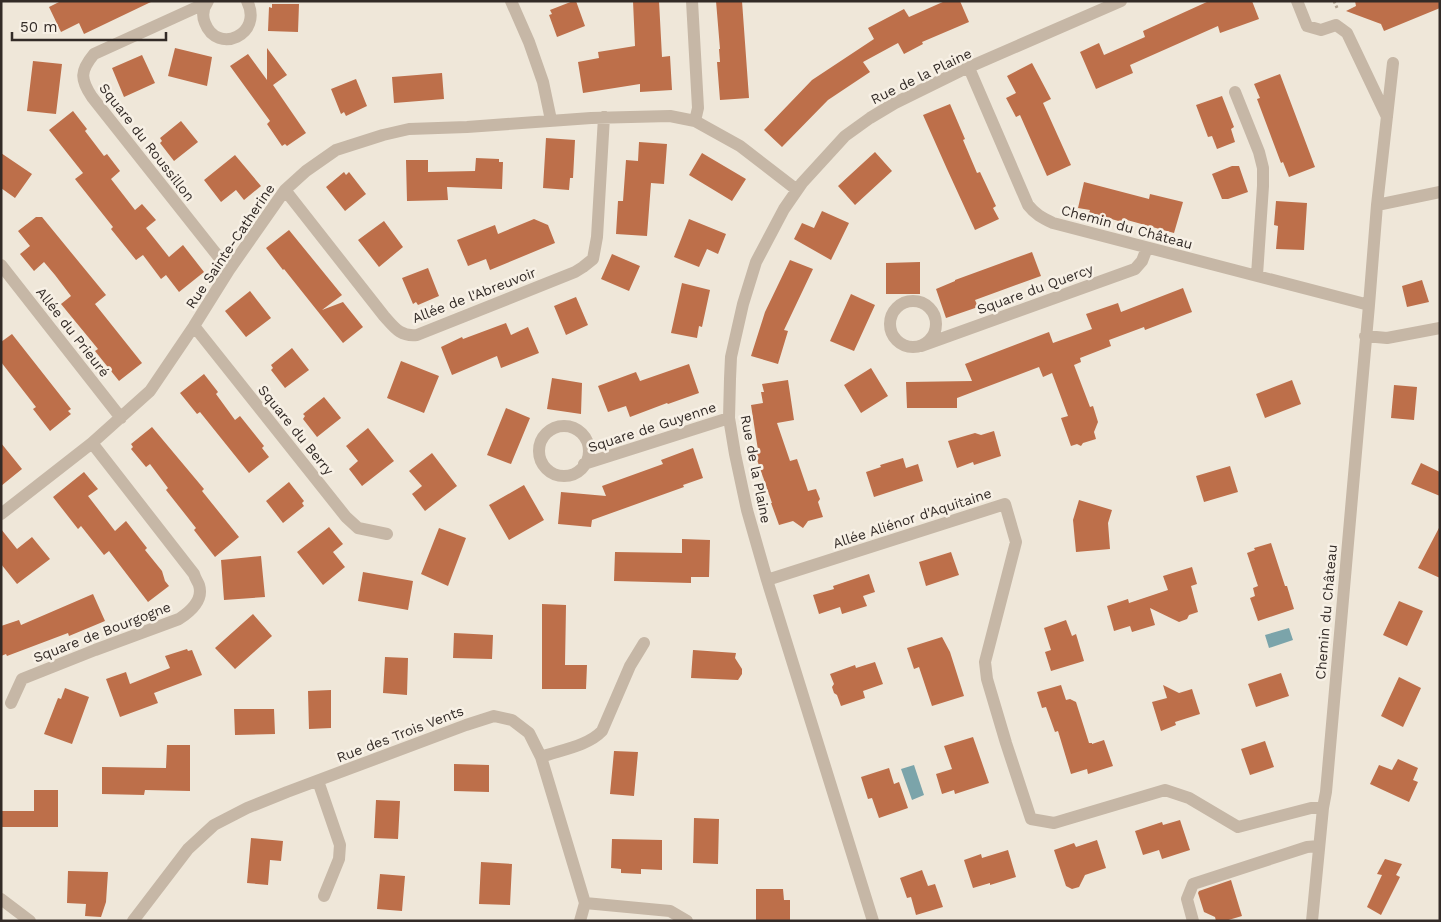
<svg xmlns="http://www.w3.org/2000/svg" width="1441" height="922" font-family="'Work Sans',sans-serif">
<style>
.water{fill:#7ba4aa}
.building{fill:#bd6f4a}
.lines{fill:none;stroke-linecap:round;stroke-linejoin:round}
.path{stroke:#b2a291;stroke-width:3;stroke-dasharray:2.5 2.5;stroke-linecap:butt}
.minor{stroke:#c6b7a6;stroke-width:12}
.labels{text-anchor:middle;stroke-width:5;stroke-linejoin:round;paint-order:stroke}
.street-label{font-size:14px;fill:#332b27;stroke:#f7f0e5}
</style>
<rect width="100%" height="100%" fill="#efe7d9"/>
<path class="water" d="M1289,628L1293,640L1269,648L1265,635Z
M914,765L924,795L912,800L901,769Z"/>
<path class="building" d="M61,1H153L84,34L79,23L61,32L49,7Z
M573,1H576L585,26L557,37L549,15L552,14L550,10Z
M633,1H659L662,57L670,56L672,90L640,92V84L583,93L578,62L599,58L598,52L635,46Z
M716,1H742L749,98L720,100L717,62H720L719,49H720Z
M945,1H960L969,22L922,42L923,44L904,54L898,43L863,62L870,72L828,100L782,147L764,130L812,80L874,39L868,28L904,9L909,17Z
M1209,1H1252L1259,19L1220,33L1218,26L1130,65L1133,73L1096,89L1080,52L1099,43L1104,55L1145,37L1143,31Z
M1355,1H1440V8L1384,31L1381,24L1346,11L1356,6Z
M272,4H299L298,32L268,31L269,7L272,8Z
M175,48L212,57L207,86L168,76Z
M267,48L287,75L273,85L306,133L287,146L285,144L282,146L267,124L270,121L230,66L248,54L267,80Z
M142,55L155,83L124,97L112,68Z
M33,61L62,64L56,114L27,111Z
M1032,63L1051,99L1043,103L1071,165L1047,176L1020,115L1016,117L1006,98L1016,93L1007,76Z
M442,73L444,99L394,103L392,77Z
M1280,74L1315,167L1289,177L1283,162L1281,163L1257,99L1260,98L1254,84Z
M356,79L367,106L346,116L344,112L341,114L331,89Z
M1222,96L1234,127L1231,129L1235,142L1217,149L1212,136L1208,137L1196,105Z
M950,104L965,139L963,140L977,173L980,172L996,206L993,208L999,219L975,230L947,169L923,115Z
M73,111L87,129L85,131L104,156L107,154L120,171L111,179L135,210L142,204L156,220L146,228L169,257L183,245L204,272L179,292L166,275L161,279L143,255L136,260L111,229L113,227L75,179L83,173L49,130Z
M181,121L198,142L174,161L160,143L162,141L160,138Z
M546,138L575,140L573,178H570L569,190L543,188Z
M639,142L667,144L664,184L651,183L647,236L616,234L618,201H623L626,160L638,161Z
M875,152L892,171L855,205L838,186Z
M1,153L32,174L15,198L1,188Z
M702,153L746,179L732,201L689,175Z
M235,155L261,186L244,200L236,190L221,202L204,180Z
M476,158L499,159V162H503L502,189L447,187L448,200L407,201L406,160H428V172L475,171Z
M1232,166H1239L1248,192L1228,199H1222L1212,174Z
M344,172L346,175L349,172L366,194L345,211L326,187Z
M1084,182L1149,199L1150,194L1183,202L1174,233L1127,220L1126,223L1089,213L1090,210L1078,208Z
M1276,201L1307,203L1304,250L1276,249L1278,226L1274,225Z
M822,211L849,223L831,260L794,239L802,223L814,228Z
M36,217H42L106,295L95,304L142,363L119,381L95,351L98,349L61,304L71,296L55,275L44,262L34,271L20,254L30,246L18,231Z
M534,219L548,225L555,243L490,270L486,259L468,266L457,240L495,225L498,234Z
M689,219L726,234L718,254L707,249L699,267L674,257Z
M384,221L403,247L379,267L358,240Z
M289,230L342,295L322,310L343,302L363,327L343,343L284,269L283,270L266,248Z
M1032,252L1041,276L975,300L978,307L946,318L936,289L955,281V280Z
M612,254L640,266L629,291L601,279Z
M790,260L813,269L784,330L788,331L778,364L751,356L765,312Z
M920,262V294H886V263Z
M428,268L439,296L418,305L416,302L413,304L402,278Z
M1422,280L1429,302L1407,307L1402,286Z
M682,283L710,290L702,327L699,326L697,338L671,333Z
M1183,288L1192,312L1145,330L1144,327L1109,340L1111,346L1080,358L1081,362L1074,365L1090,407L1093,406L1098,422L1094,432L1096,439L1083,443L1081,446L1077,444L1071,446L1061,418L1068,416L1052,373L1043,377L1039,367L957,398V408H907L906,382L972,381L965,364L1049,332L1053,343L1092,329L1086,314L1118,303L1121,312Z
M250,291L271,318L246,337L225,311Z
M851,294L875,305L854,351L830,341Z
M576,297L588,325L566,335L554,306Z
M506,323L511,335L528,327L539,353L501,368L497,356L452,375L441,347L462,337L463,339Z
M12,334L71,409L68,411L71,414L50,431L33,409L36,407L1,362V342Z
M292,348L309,370L285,388L271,370L273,368L271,365Z
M401,361L439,376L424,413L387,398Z
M689,364L699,393L668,404L667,403L630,417L626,406L608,412L598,386L636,372L640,381Z
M871,368L888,396L861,413L844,385Z
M204,374L218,392L216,394L235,420L240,416L264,446L262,448L269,457L249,473L200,412L197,414L180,393Z
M552,378L582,383L581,414L547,409Z
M788,380L794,420L777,423L790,461L797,459L808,491L816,489L820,499L818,502L823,517L808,521L803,528L793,521L779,525L771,503H772L754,451L758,450L751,405L763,403L761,392H764L762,384Z
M1292,380L1301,404L1265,418L1256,394Z
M1394,385L1417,387L1414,420L1391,418Z
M324,397L341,418L317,437L303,419L305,416L303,414Z
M506,408L530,418L511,464L487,455Z
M152,427L204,489L202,491L239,537L215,557L194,530L196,528L166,490L168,488L150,464L146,467L131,449L133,447L131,444Z
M368,428L394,461L362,486L349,469L358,461L346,446Z
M994,431L1001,456L974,465L973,462L957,468L948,441L975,433L981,435Z
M1,443L22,469L1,486Z
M693,448L703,478L683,485L684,487L592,520L591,527L558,524L561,492L606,496L602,486L663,464L661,460Z
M432,453L457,486L425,511L412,494L422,486L409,471Z
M903,458L906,468L918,464L923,481L874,497L866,472L881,467L880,465Z
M1421,463L1440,472V496L1411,484Z
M1230,466L1238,492L1204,502L1196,476Z
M84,472L98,489L88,496L115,531L126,521L147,548L145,550L162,571L165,581L169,586L148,602L109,551L104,555L81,526L78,529L53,497Z
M289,482L304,501L302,503L304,506L283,523L266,501Z
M524,485L544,520L509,540L489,505Z
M1079,500L1112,510L1108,523L1110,549L1076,552L1073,520Z
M1440,526V578L1418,568Z
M329,527L343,544L333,552L345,567L323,585L297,552Z
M439,528L466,538L448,586L421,574Z
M1,529L17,549L32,537L50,559L17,584L1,564Z
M682,539L710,540L709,577H691V583L614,581L615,552L682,553Z
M1271,543L1285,586H1287L1294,609L1258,621L1250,598L1255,596L1253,588L1258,586L1247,553L1255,550L1254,548Z
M951,552L959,575L926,586L919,562Z
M261,556L265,597L224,600L221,560Z
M1192,567L1197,584L1191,586L1198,612L1189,615L1187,619L1179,622L1150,608L1155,625L1132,632L1130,626L1114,631L1107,606L1128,599L1129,603L1168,590L1163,576Z
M363,572L413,581L408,610L358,601Z
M869,574L875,592L863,596L867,606L842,614L840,607L819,614L813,595L834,589L833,586Z
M93,594L105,621L69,636L68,633L7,656L6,654L1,656V626L19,620L21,625Z
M1399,601L1423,611L1407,646L1383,635Z
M542,604L566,605L565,665H587L586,689H542Z
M253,614L272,636L235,669L215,648Z
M1066,620L1072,636L1076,634L1084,661L1051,671L1045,652L1051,650L1044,628Z
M454,633L493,635L492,659L453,658Z
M942,637L950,652L964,696L932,706L919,667L914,669L907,648Z
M187,649L188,651L192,650L202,675L154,693L158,703L120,717L106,679L126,672L130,684L170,668L165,656Z
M693,650L736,653L735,658L742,669V674L738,680L691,678Z
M385,657L408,658L407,695L383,693Z
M875,662L883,684L863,691L865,698L841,706L837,695L834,693L832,687L834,684L830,674L855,665L856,668Z
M1281,673L1289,696L1256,707L1248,684Z
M1399,677L1421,688L1403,727L1381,716Z
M1061,685L1066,700L1070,699L1076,702L1089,743H1092V744L1104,740L1113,766L1088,774L1087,769L1071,774L1058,731L1055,732L1046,707L1042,708L1037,692Z
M1163,685L1179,693L1192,689L1200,714L1175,722L1176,725L1161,731L1152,702L1167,698Z
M65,688L89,697L72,744L44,734L58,698L61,699Z
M331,690V728L309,729L308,691Z
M234,709H274L275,734L235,735Z
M973,737L989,783L955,794L954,790L942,794L936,774L952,769L944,746Z
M1265,741L1274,767L1250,775L1241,749Z
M167,745H190V791L145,790L144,795L102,794V767L166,768Z
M614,751L638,752L634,796L610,794Z
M1398,759L1418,768L1413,780L1418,782L1409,802L1370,784L1379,765L1392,770Z
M454,764L489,765V792L454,791Z
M889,768L894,784L899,782L908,808L879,818L872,798L868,799L861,777Z
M34,790H58V827H1V811H34Z
M376,800L400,801L398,839L374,838Z
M694,818L719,819L718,864L693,863Z
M1180,820L1190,850L1162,859L1159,850L1143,855L1135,831L1162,822L1163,825Z
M251,838L283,841L281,861L270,860L268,885L247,883Z
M612,839L662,840V870L641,869V874L621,873V869L611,868Z
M1097,840L1106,868L1085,875L1079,887L1072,889L1066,886L1054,850L1074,843L1076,847Z
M1008,850L1016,877L990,885V883L973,888L964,860L981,854L982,858Z
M1385,859L1402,864L1396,875L1400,877L1381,915L1367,907L1382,875L1377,874Z
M481,862L512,864L510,905L479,904Z
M922,870L928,886L935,884L943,907L916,915L911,897L907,898L900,878Z
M68,871L108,872L106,902L101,917L85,916L86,904L67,903Z
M380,874L405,876L402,911L377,909Z
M1231,880L1242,916L1225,921H1216L1215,917L1204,912L1198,893L1199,891Z
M756,889H783L784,900H790V920L756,921Z"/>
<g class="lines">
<path class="path" d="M1334,1L1338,10"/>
<path class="minor" d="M208,1C203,8 202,16 205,23C217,55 264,35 247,1
M511,1L529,42L543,82L551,120
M692,1L698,108L695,121
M1297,1L1307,26L1321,30L1336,25L1347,33L1387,117
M206,3L94,54C80,71 80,79 92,97L229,270
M969,68L1028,205C1035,214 1042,218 1053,223C1158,251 1264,277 1369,305L1326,792L1323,808L1312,921
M1235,92L1259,152L1263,168V186L1257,275
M285,190L384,316C394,327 400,337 417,335L575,272L583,267L593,259L597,237L604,117
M1377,205L1440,192
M1,265L121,418
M890 324a23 23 0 1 1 46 0a23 23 0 1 1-46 0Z
M1369,305L1377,205L1393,63
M194,326L346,517L358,528L387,534
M1365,336L1387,338L1440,328
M921,346L1135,269L1142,261L1147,248
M539 451a25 25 0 1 1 50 0a25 25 0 1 1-50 0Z
M584,464L729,418
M1,514L92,443L150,391L194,326L229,270L285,190L306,171L336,150L383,135L409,129L467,127L591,118L670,116L695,121L740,146L797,190
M767,580L1005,504L1016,542L985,662L987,679L1006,743L1031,819L1054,823L1165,790L1189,798L1238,827L1311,808H1323
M11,703L22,679L95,650L179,619C190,612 204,601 199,585C198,582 195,578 194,574L92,443
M541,757C560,750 588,746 602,731L630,666L644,643
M318,781L340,845L339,859L324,896
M1,899L30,921
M585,903L670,911L687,921
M133,921L188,849L214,825L247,808L287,792L466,725L494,716L512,720L529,733L541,757L585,903L580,921
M873,921L767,580L747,510L735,454L729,418L730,379L731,357L743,304L756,262L784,209L802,183L845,136L870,118L895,103L960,71L1121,1
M1193,921L1187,899L1193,884L1307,847L1319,846"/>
</g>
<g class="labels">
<g class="street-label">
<text transform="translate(921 76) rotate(-26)" y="5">Rue de la Plaine</text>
<text transform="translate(147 142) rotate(52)" y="5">Square du Roussillon</text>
<text transform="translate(1127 227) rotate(15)" y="5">Chemin du Château</text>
<text transform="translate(230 246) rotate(-56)" y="5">Rue Sainte-Catherine</text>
<text transform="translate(1035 289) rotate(-20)" y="5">Square du Quercy</text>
<text transform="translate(474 295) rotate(-21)" y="5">Allée de l'Abreuvoir</text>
<text transform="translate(73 332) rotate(52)" y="5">Allée du Prieuré</text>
<text transform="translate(652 427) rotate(-18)" y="5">Square de Guyenne</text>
<text transform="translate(296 430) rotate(51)" y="5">Square du Berry</text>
<text transform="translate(756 469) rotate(79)" y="5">Rue de la Plaine</text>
<text transform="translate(912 518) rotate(-18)" y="5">Allée Aliénor d'Aquitaine</text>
<text transform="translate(1326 612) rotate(-85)" y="5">Chemin du Château</text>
<text transform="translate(102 632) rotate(-21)" y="5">Square de Bourgogne</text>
<text transform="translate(400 734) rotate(-21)" y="5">Rue des Trois Vents</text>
</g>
</g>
<rect width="1441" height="922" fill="none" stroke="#332b27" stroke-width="5"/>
<path d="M12 32v8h154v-8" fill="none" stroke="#332b27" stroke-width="2.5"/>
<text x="20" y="32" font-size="15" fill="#332b27" stroke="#f7f0e5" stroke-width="4" paint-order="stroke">50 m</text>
</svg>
